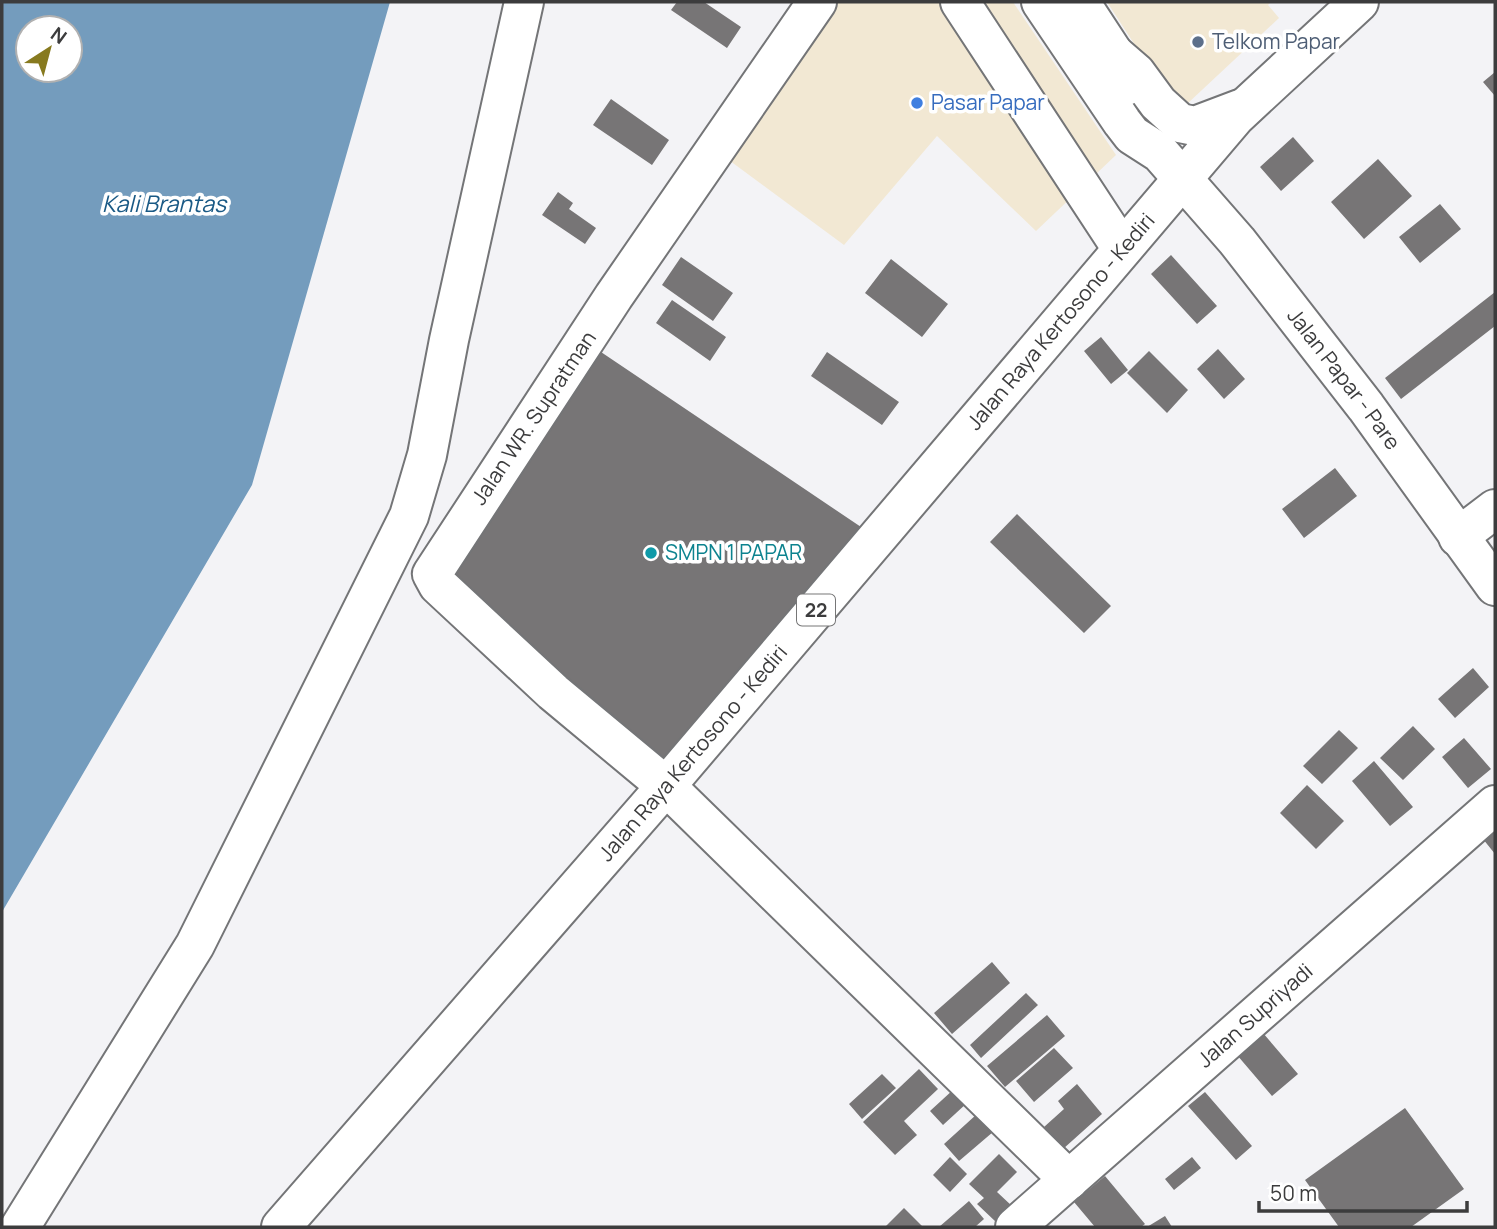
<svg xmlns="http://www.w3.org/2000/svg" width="1497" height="1229" font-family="Manrope,sans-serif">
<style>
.commercial{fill:#f2e8d3}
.water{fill:#749cbd;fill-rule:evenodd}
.building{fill:#777576}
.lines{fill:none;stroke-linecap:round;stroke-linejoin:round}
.minor-casing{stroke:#747577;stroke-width:42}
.major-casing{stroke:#747577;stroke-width:42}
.highway-casing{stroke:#747577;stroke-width:42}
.minor{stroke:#fff;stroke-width:38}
.major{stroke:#fff;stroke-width:38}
.highway{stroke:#fff;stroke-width:38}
.service-dot{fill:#5c6f8a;stroke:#fff;stroke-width:2.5}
.shop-dot{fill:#3f7fe0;stroke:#fff;stroke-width:2.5}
.culture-dot{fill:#0f9aa8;stroke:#fff;stroke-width:2.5}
.labels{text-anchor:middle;stroke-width:7;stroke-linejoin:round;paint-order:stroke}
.shield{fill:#fff;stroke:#767677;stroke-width:2}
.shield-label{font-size:19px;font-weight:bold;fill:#3c3c3d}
.service-label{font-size:21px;fill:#4e5e75;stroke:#fff;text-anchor:start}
.shop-label{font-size:21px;fill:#366cbe;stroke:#fff;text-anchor:start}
.street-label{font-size:21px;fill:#3c3c3d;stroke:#fff}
.culture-label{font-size:21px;fill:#0d838f;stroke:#fff;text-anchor:start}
.water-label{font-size:23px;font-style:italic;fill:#195985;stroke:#fff}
</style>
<rect width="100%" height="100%" fill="#f3f3f6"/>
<path class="commercial" d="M825,2H1013L1116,155L1036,231L937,136L844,245L718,152Z
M1107,2H1271L1268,5L1279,18L1187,104L1168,96Z"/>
<path class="water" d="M2,2H390L252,485L2,912ZM28,28H70V70H28Z"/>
<path class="building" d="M677,2H704L741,27L727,48L671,10Z
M1495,72V96L1483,82Z
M611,99L669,140L652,165L593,125Z
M1293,137L1314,161L1281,191L1260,167Z
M1378,159L1412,196L1364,239L1331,202Z
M558,192L573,203L569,209L596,228L585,244L542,215Z
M1440,204L1461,229L1420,263L1399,237Z
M1171,255L1217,306L1197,324L1151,274Z
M681,257L733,293L713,321L662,285Z
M891,259L948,304L922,337L865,293Z
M1495,292V326L1401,399L1385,378Z
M672,300L726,337L710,361L656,323Z
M1101,337L1128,370L1111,384L1084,351Z
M1218,349L1245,379L1224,399L1197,369Z
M598,350L864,529L662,771L442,577Z
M1149,351L1188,390L1167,413L1127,373Z
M827,352L899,402L882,425L811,376Z
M1335,468L1357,496L1304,538L1282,509Z
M1017,514L1111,606L1084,633L990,542Z
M1473,668L1489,687L1455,718L1438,699Z
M1413,726L1435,749L1403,780L1380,758Z
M1339,730L1358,748L1322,784L1303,766Z
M1464,738L1491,769L1468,788L1442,757Z
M1374,761L1413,807L1390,826L1352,781Z
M1307,785L1344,821L1316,849L1280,813Z
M1495,829V854L1483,839Z
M992,962L1010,983L952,1034L934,1013Z
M1026,993L1038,1005L981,1058L970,1045Z
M1047,1015L1065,1036L1005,1087L987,1066Z
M1263,1033L1298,1074L1272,1096L1237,1055Z
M1054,1048L1073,1068L1034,1102L1016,1081Z
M919,1069L938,1089L904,1121L917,1135L895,1155L863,1122Z
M882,1074L896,1088L862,1119L849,1104Z
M1077,1084L1102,1114L1063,1149L1044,1127L1064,1109L1058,1101Z
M954,1089L967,1103L943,1125L930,1111Z
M1205,1092L1252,1146L1236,1160L1188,1106Z
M1405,1108L1464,1189L1411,1227H1339L1305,1180Z
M977,1114L993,1132L959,1161L944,1144Z
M999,1154L1017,1172L997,1192L1012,1206L996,1222L977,1204L984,1198L969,1184Z
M950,1157L967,1174L950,1192L933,1175Z
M1192,1157L1201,1168L1174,1190L1165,1179Z
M1105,1176L1145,1224L1141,1227H1095L1074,1202Z
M969,1201L984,1219L975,1227H939Z
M904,1208L923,1227H885Z
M1165,1216L1172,1227H1147Z"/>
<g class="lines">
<defs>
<g id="minor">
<path d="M817,2L614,296L432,574L438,585L553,692L666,786L1069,1180"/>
<path d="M960,2L1122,249"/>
<path d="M1458,537L1495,509"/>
<path d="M20,1227L195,945L409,516L427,455L449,340L524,2"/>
<path id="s1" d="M1015,1227L1495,805"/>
</g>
<g id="major">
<path id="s2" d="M1041,2L1122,122L1132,135L1160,153L1237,241L1366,407L1495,586"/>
<path d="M1080,2L1114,54L1126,86"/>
</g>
<g id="highway">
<path d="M1114,54L1136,73L1158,103L1180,123L1195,126L1240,109"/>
<path id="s3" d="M281,1227L666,786L1236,116L1359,2"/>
</g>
</defs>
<use href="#minor" class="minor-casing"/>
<use href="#major" class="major-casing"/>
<use href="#highway" class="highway-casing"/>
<use href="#minor" class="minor"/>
<use href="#major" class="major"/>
<use href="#highway" class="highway"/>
</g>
<circle class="service-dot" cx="1198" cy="42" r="7"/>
<circle class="shop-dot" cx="917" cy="103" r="7"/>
<circle class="culture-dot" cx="651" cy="553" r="7"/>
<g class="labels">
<rect class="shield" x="797" y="594.5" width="38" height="31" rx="5"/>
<g class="shield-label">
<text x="816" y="617">22</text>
</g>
<g class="service-label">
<text x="1212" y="49">Telkom Papar</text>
</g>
<g class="shop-label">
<text x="931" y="110">Pasar Papar</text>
</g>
<g class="street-label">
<text dy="7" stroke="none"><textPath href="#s3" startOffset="1195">Jalan Raya Kertosono - Kediri</textPath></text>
<text dy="7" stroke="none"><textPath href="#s2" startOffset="486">Jalan Papar - Pare</textPath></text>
<text transform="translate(534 418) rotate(-56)" y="7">Jalan WR. Supratman</text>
<text dy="7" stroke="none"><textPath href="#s3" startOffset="628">Jalan Raya Kertosono - Kediri</textPath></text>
<text dy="7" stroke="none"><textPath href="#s1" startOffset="320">Jalan Supriyadi</textPath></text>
</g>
<g class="culture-label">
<text x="665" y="560">SMPN 1 PAPAR</text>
</g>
<g class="water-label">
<text x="164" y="212">Kali Brantas</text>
</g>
</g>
<rect width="1497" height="1229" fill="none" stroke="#3c3c3d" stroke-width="7"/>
<g transform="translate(49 49) rotate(36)"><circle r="33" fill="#ffffff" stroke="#b1b1b1" stroke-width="2"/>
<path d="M0-5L12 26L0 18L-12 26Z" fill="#877a1f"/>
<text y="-10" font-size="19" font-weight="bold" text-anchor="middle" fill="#3c3c3d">N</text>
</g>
<path d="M1259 1201v10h208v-10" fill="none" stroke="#3c3c3d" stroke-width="3.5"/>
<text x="1270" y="1201" font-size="21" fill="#3c3c3d" stroke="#ffffff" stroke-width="5" paint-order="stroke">50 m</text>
</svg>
